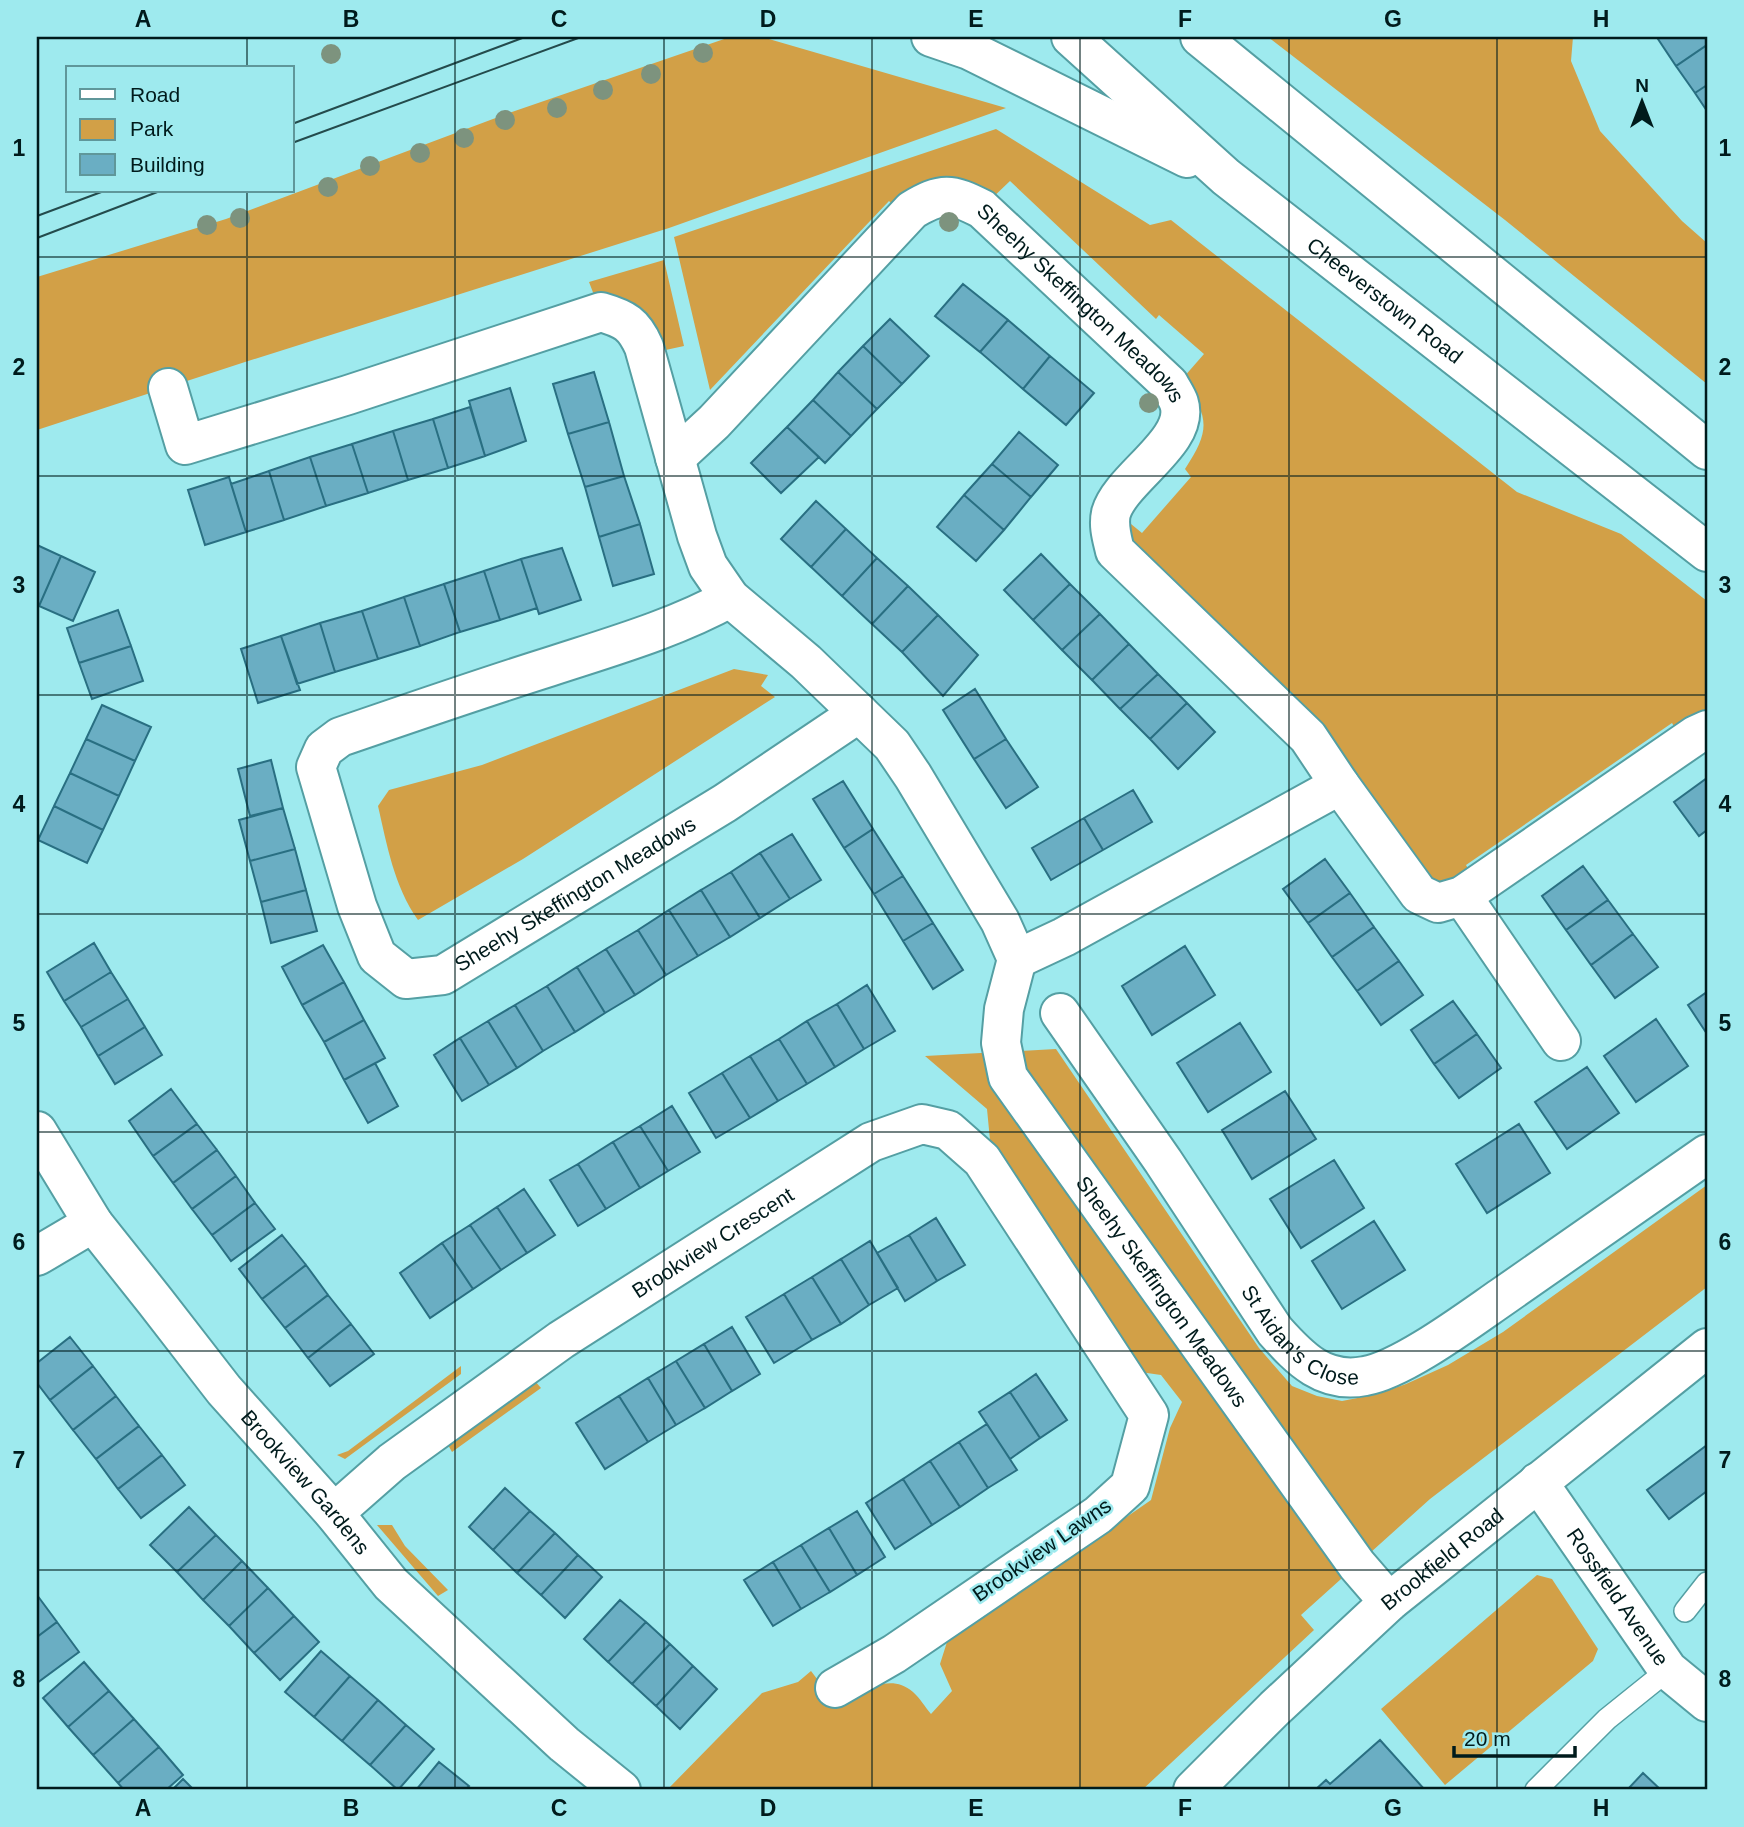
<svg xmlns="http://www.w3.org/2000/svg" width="1744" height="1827" font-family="Helvetica,sans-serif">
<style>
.green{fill:#d2a047}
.building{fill:#6aaec3;stroke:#296f82;stroke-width:2}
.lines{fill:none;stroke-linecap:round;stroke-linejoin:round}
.lane-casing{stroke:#549fa3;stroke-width:24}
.street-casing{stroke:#549fa3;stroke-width:42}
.secondary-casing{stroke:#549fa3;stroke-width:42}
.lane{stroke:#fff;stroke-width:21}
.street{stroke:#fff;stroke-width:38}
.secondary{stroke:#fff;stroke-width:38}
.tram{stroke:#244b4c;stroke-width:2}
.tree{fill:#7d937e}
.grid{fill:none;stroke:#001b1c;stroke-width:2;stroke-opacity:0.55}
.labels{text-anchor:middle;stroke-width:5;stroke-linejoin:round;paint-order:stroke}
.street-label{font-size:21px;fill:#001b1c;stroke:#9eeaee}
.neatline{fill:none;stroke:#001b1c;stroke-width:2.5}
.grid-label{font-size:23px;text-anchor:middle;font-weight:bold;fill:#001b1c}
</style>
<rect width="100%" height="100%" fill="#9eeaee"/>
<path class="green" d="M730,37H762L1006,108L669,228L245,362L37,430V277L226,219L509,113Z
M1268,37H1573L1571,61L1600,131L1682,221L1707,243V384L1505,220Z
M996,129L1150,225L1171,220L1517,492L1621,534L1707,601V722L1679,735L1672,723L1466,865L1474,880L1440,888L1129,538L1131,524L1142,533L1191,477L1185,469C1211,429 1209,418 1183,378L1204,354L1159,315L1156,319L1010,181L988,202L900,212L889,201L710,390L674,237Z
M664,260L684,346L661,351L599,308L589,282Z
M734,669L768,675L761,686L775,697L523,859L418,920C394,886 387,845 378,806L389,790L482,765Z
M1056,1049L1259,1348L1292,1386L1317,1396L1342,1401L1378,1394L1406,1384L1448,1365L1503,1332L1707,1185V1287L1430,1499L1301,1615L1314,1630L1142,1790H667L762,1693L798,1682L811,1671L839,1708C860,1693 888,1671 913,1692C920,1698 925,1707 931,1714L952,1691L940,1664L947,1642L1151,1500L1170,1428L1182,1402L1161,1375L1140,1372L990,1140L987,1109L925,1056Z
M461,1366V1374L345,1459L337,1455L348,1451Z
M534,1380L541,1388L452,1452L447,1443Z
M377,1525H392L405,1546L448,1590L438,1596Z
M1537,1575L1552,1579L1598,1649L1593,1661L1445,1785L1381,1709Z"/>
<path class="building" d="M1661,37H1707V45L1676,66L1658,39Z
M1707,45V85L1695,93L1676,66Z
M1707,85V111L1695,93Z
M963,284L1008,320L980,352L935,316Z
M890,319L929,356L902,384L863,346Z
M1008,320L1050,356L1023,389L980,352Z
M863,346L902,384L877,409L838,372Z
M1050,356L1094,393L1066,425L1023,389Z
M594,372L609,422L568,434L553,384Z
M838,372L877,409L851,436L813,400Z
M510,388L526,441L485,456L469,401Z
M813,400L851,436L825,463L787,427Z
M470,407L485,456L448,468L433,419Z
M433,419L448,468L408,480L393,431Z
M609,422L624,476L585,487L568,434Z
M787,427L819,457L781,493L751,463Z
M393,431L408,480L368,493L352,444Z
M1019,432L1058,465L1031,497L992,464Z
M352,444L368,493L326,506L310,457Z
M310,457L326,506L284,520L269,471Z
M992,464L1031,497L1004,530L964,495Z
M269,471L284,520L246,532L231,484Z
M624,476L640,524L599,537L585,487Z
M229,477L246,532L205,545L188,490Z
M964,495L1004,530L976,561L937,527Z
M816,501L846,529L811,567L781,539Z
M640,524L654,574L613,586L599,537Z
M846,529L877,558L842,596L811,567Z
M37,545L61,556L39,606L37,605Z
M562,548L581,600L539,614L521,559Z
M1041,554L1070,584L1033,620L1004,590Z
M61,556L95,572L73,621L39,606Z
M877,558L908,586L872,624L842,596Z
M521,559L537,608L500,620L484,571Z
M484,571L500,620L460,632L444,584Z
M444,584L460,632L420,646L404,597Z
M1070,584L1100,614L1062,650L1033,620Z
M908,586L938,615L902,652L872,624Z
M404,597L420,646L378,659L362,611Z
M118,610L131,646L79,663L67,628Z
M362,611L378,659L335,672L320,623Z
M1100,614L1129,644L1092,680L1062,650Z
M938,615L978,655L943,696L902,652Z
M320,623L335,672L297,684L281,636Z
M281,636L300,690L258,703L241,649Z
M1129,644L1158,674L1120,709L1092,680Z
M131,646L143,681L92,699L79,663Z
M1158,674L1187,703L1150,739L1120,709Z
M975,689L1006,739L974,759L943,710Z
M1187,703L1215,732L1178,769L1150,739Z
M102,705L151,727L135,761L86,739Z
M86,739L135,761L119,796L70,773Z
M1006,739L1038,787L1006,808L974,759Z
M271,760L283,808L250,816L238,769Z
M70,773L119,796L103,830L54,806Z
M1707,778V830L1699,836L1674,802Z
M843,781L873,829L844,848L813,799Z
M1133,790L1152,822L1103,850L1084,818Z
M54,806L103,830L87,863L38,840Z
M283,808L295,849L250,861L239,820Z
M1084,818L1103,850L1051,880L1032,848Z
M873,829L903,876L874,894L844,848Z
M792,834L821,880L790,899L760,853Z
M295,849L306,890L261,902L250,861Z
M760,853L790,899L760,918L731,872Z
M1325,859L1350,893L1308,923L1283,889Z
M1583,866L1608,900L1566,930L1542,896Z
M731,872L760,918L730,937L701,890Z
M903,876L933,923L903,941L874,894Z
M306,890L317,931L271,943L261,902Z
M701,890L730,937L698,956L669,910Z
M1350,893L1374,927L1332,957L1308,923Z
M1608,900L1633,934L1591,965L1566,930Z
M669,910L698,956L666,975L638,930Z
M933,923L963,970L933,989L903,941Z
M1374,927L1399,961L1357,991L1332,957Z
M638,930L666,975L635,995L606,949Z
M1633,934L1658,967L1615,998L1591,965Z
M94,943L111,972L64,1001L47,972Z
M323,945L344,982L302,1005L282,967Z
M1185,946L1215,995L1152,1035L1122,986Z
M606,949L635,995L605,1013L577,967Z
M1399,961L1423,995L1381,1025L1357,991Z
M577,967L605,1013L575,1032L547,986Z
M111,972L128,999L81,1027L64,1001Z
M344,982L364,1020L324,1042L302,1005Z
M867,985L895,1031L864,1049L837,1004Z
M547,986L575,1032L543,1051L515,1005Z
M1707,992V1034L1688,1005Z
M128,999L145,1027L98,1056L81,1027Z
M1453,1001L1477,1034L1434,1064L1411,1030Z
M837,1004L864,1049L835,1067L807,1021Z
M515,1005L543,1051L517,1068L488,1021Z
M1656,1019L1688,1066L1636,1102L1604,1056Z
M364,1020L385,1058L344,1080L324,1042Z
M488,1021L517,1068L489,1085L460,1038Z
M807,1021L835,1067L807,1084L779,1039Z
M1240,1023L1271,1072L1208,1112L1177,1063Z
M145,1027L162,1055L115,1084L98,1056Z
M1477,1034L1501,1068L1459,1098L1434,1064Z
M460,1038L489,1085L462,1101L434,1055Z
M779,1039L807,1084L778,1101L750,1056Z
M750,1056L778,1101L750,1118L722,1073Z
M375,1063L398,1106L368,1123L344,1080Z
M1587,1067L1619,1113L1567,1149L1535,1102Z
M722,1073L750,1118L716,1138L689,1093Z
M171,1089L197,1124L153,1156L129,1121Z
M1285,1091L1316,1139L1252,1179L1222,1130Z
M672,1106L700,1152L668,1171L640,1126Z
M197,1124L217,1150L173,1183L153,1156Z
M1519,1124L1550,1173L1487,1213L1456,1164Z
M640,1126L668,1171L640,1188L613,1142Z
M613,1142L640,1188L606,1209L578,1164Z
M217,1150L236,1176L192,1209L173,1183Z
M1334,1160L1364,1208L1301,1248L1270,1199Z
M578,1164L606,1209L578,1226L550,1180Z
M236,1176L255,1203L212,1235L192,1209Z
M524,1189L555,1235L527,1253L497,1207Z
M255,1203L275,1229L231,1261L212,1235Z
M497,1207L527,1253L501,1270L470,1225Z
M936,1218L965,1265L937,1281L909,1235Z
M1374,1221L1405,1270L1342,1309L1312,1261Z
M470,1225L501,1270L473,1289L442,1243Z
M282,1235L306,1265L262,1299L239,1269Z
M909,1235L937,1281L905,1301L877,1253Z
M870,1241L898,1288L869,1305L841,1259Z
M442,1243L473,1289L430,1318L400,1273Z
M841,1259L869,1305L841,1324L812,1277Z
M306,1265L328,1295L285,1328L262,1299Z
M812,1277L841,1324L812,1340L784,1294Z
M784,1294L812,1340L774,1363L746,1317Z
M328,1295L351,1324L308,1358L285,1328Z
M351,1324L374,1354L330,1386L308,1358Z
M732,1327L760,1374L732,1391L704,1344Z
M70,1337L93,1366L50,1400L37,1383V1363Z
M704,1344L732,1391L705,1408L676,1361Z
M676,1361L705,1408L676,1425L648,1378Z
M93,1366L116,1396L73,1430L50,1400Z
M1036,1374L1067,1420L1040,1438L1010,1392Z
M648,1378L676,1425L648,1442L619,1396Z
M1010,1392L1040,1438L1010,1459L979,1412Z
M116,1396L139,1426L96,1459L73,1430Z
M619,1396L648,1442L605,1469L576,1423Z
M987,1424L1017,1470L988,1488L959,1442Z
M139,1426L162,1455L118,1489L96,1459Z
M959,1442L988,1488L960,1507L930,1461Z
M1707,1445V1491L1669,1519L1647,1490Z
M162,1455L185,1485L141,1518L118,1489Z
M930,1461L960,1507L932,1525L903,1479Z
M903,1479L932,1525L895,1549L866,1503Z
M505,1488L530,1511L493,1550L469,1527Z
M189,1507L216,1535L177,1572L150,1545Z
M530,1511L555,1533L517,1573L493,1550Z
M857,1511L885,1557L857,1575L829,1528Z
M829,1528L857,1575L830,1592L801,1545Z
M555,1533L578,1555L541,1595L517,1573Z
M216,1535L242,1561L203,1600L177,1572Z
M801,1545L830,1592L801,1609L773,1562Z
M578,1555L602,1577L565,1618L541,1595Z
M242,1561L268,1588L229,1626L203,1600Z
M773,1562L801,1609L773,1626L744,1580Z
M268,1588L294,1616L254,1653L229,1626Z
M37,1595L57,1622L37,1637Z
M620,1600L646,1622L608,1662L584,1639Z
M294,1616L319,1642L280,1680L254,1653Z
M57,1622L79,1652L37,1683V1637Z
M646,1622L670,1644L632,1684L608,1662Z
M670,1644L693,1666L656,1706L632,1684Z
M321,1651L350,1676L314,1717L285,1692Z
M84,1662L109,1691L68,1727L43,1698Z
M693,1666L717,1689L680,1729L656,1706Z
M350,1676L378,1700L342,1741L314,1717Z
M109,1691L134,1719L93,1755L68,1727Z
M378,1700L406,1725L370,1765L342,1741Z
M134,1719L159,1747L118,1783L93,1755Z
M406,1725L434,1749L398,1790L370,1765Z
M1380,1740L1425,1790H1315L1326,1780L1330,1784Z
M159,1747L183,1775L166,1790H124L118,1783Z
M439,1762L469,1786L465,1790H416Z
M1643,1773L1661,1790H1627Z
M183,1779L194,1790H172Z"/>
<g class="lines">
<defs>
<path id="lane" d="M1685,1611L1707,1583
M1536,1790L1607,1719L1668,1670"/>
<g id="street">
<path id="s1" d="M168,388L185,445L348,395L601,312C625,319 634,324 644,347L697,536L708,566L730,598L806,662L892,745L913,776L1000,921L1017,959L1004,1009L1001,1043L1008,1077L1357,1565L1389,1602"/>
<path id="s2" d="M675,458L714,422L912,210C942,192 951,193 982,209L1169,384C1172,390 1177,397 1179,403C1191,441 1121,478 1111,513C1108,526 1112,538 1115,551L1308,737L1340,785L1064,937L1017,959"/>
<path id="s3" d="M730,598C674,629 610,647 549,667C479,689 410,713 340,737L324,749L316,767L357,906L377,956L406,979L443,975L725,803L859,713"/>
<path d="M1340,785L1419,894L1438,903L1462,896L1696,735L1707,730"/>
<path d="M1462,896L1561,1041"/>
<path id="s4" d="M1060,1013L1163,1161L1275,1331C1300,1359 1324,1384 1365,1376C1402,1370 1470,1319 1502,1297C1571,1249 1639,1201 1707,1154"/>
<path id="s5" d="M37,1131L93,1223L155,1301L224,1390L334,1513L391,1584L564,1744L621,1790"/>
<path d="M37,1256L93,1223"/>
<path id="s6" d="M1538,1482L1668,1670L1707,1702"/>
<path id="s7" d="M334,1513L392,1462L561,1340L871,1142L922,1124L948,1130L982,1160L1149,1415L1130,1486L1098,1515L894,1654L835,1688"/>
</g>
<g id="secondary">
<path d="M931,37L969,50L1187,158"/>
<path id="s8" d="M1071,37L1226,177L1707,552"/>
<path d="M1200,37L1707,450"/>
<path id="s9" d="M1193,1790L1275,1708L1389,1602L1707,1348"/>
</g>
</defs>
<use href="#lane" class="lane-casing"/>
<use href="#street" class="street-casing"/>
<use href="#secondary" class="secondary-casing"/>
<use href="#lane" class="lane"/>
<use href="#street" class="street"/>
<use href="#secondary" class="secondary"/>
<path class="tram" d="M292,124L525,37
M292,143L581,37
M37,216L104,191
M37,238L160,191"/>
</g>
<g class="tree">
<circle cx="703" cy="53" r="10"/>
<circle cx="331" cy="54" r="10"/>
<circle cx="651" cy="74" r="10"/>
<circle cx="603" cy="90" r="10"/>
<circle cx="557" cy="108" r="10"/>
<circle cx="505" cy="120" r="10"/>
<circle cx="464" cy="138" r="10"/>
<circle cx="420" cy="153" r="10"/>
<circle cx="370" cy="166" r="10"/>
<circle cx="328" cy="187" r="10"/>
<circle cx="240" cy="218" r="10"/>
<circle cx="949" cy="222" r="10"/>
<circle cx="207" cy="225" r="10"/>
<circle cx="1149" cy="403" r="10"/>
</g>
<path class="grid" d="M247,37V68M455,37V1790M664,37V1790M872,37V1790M1080,37V1790M1289,37V1790M1497,37V1790M247,191V1790M37,257H1707M37,476H1707M37,695H1707M37,914H1707M37,1132H1707M37,1351H1707M37,1570H1707"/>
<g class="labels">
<g class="street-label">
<text dy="7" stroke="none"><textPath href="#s8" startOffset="410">Cheeverstown Road</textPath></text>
<text dy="7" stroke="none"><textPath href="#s2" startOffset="555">Sheehy Skeffington Meadows</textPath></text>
<text dy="7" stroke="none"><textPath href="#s3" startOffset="882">Sheehy Skeffington Meadows</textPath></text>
<text dy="7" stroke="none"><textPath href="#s7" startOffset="466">Brookview Crescent</textPath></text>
<text dy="7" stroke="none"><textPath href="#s1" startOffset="1673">Sheehy Skeffington Meadows</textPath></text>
<text dy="7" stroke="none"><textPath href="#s4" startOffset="408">St Aidan's Close</textPath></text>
<text dy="7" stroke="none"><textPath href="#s5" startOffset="443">Brookview Gardens</textPath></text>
<text transform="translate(1042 1550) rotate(-35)" y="7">Brookview Lawns</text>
<text dy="7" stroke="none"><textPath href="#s9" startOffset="340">Brookfield Road</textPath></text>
<text dy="7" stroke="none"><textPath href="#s6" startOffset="140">Rossfield Avenue</textPath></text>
</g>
</g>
<rect width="1744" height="1827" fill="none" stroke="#9eeaee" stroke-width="77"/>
<rect x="66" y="66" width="228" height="126" fill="#9eeaee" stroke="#5f979a" stroke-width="2"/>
<rect x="80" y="89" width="35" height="10" fill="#ffffff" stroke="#5f979a" stroke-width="2"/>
<text x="130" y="102" font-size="21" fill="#001b1c">Road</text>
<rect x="80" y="119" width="35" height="21" fill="#d2a047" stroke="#5f979a" stroke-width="2"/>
<text x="130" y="136" font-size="21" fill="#001b1c">Park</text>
<rect x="80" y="154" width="35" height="21" fill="#6aaec3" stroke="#5f979a" stroke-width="2"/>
<text x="130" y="172" font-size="21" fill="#001b1c">Building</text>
<g transform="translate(1642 102)" stroke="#9eeaee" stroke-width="5" paint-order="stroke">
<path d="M0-5L12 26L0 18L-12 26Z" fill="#001b1c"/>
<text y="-10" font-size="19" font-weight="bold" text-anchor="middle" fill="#001b1c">N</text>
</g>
<path d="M1454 1746v10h121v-10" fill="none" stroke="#001b1c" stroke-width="3.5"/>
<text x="1464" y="1746" font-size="21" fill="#001b1c" stroke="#9eeaee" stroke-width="5" paint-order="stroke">20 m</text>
<rect x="38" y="38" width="1668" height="1750" class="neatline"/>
<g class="grid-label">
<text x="143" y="27">A</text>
<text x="351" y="27">B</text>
<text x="559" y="27">C</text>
<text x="768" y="27">D</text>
<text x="976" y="27">E</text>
<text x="1185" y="27">F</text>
<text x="1393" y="27">G</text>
<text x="1601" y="27">H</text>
<text x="19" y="156">1</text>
<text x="1725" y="156">1</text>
<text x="19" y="375">2</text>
<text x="1725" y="375">2</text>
<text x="19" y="593">3</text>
<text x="1725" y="593">3</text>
<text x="19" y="812">4</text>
<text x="1725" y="812">4</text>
<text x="19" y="1031">5</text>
<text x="1725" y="1031">5</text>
<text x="19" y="1250">6</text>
<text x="1725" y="1250">6</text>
<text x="19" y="1468">7</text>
<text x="1725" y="1468">7</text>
<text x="19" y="1687">8</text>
<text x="1725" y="1687">8</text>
<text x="143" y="1816">A</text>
<text x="351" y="1816">B</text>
<text x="559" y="1816">C</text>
<text x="768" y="1816">D</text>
<text x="976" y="1816">E</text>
<text x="1185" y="1816">F</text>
<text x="1393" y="1816">G</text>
<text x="1601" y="1816">H</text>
</g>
</svg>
